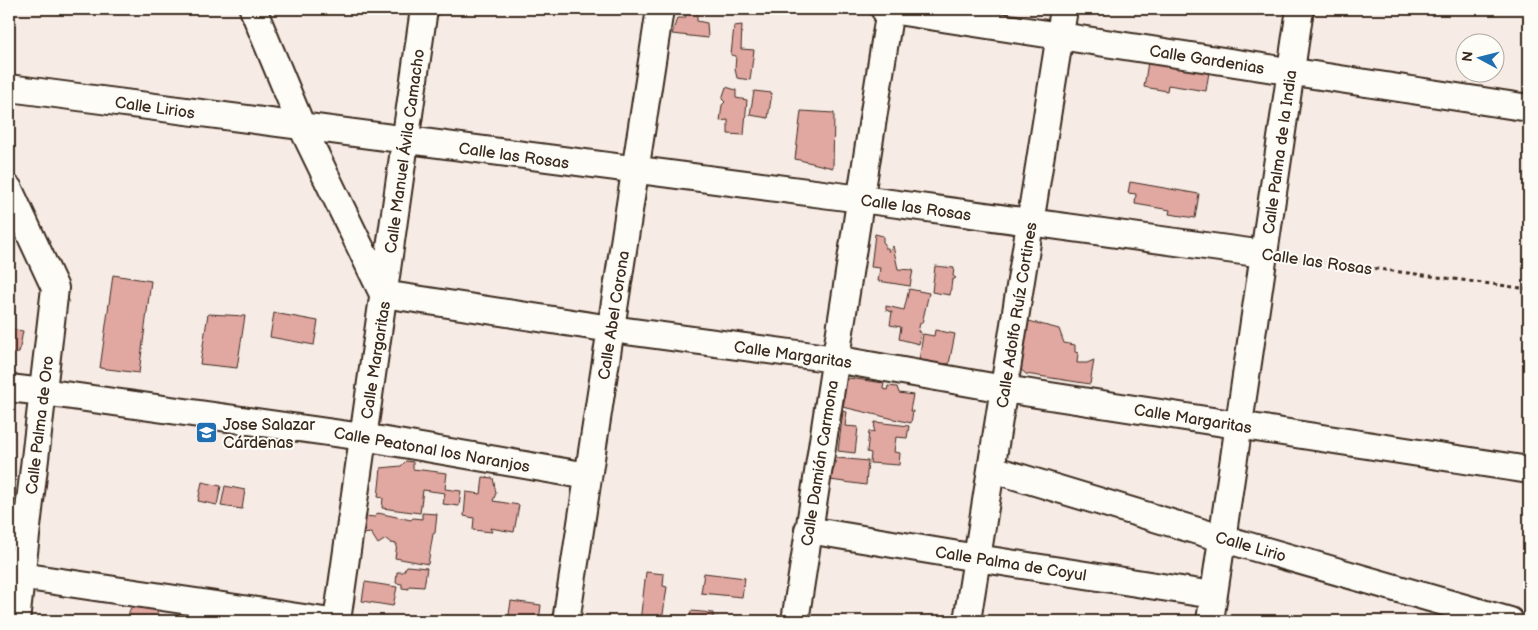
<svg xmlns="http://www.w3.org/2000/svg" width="1538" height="630" font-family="'Balsamiq Sans',sans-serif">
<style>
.building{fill:#e1a7a1;stroke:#3b2a1e}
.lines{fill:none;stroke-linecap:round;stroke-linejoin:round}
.minor-casing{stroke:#3b2a1e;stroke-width:30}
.path{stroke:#3b2a1e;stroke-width:3;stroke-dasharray:4 4;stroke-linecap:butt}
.minor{stroke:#fdfcf7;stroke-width:26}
.labels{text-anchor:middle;stroke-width:4;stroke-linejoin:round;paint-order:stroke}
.street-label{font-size:16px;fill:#3b2a1e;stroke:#fdfcf7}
.poi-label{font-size:16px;fill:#3b2a1e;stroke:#fdfcf7;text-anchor:start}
</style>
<rect width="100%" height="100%" fill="#f7ebe6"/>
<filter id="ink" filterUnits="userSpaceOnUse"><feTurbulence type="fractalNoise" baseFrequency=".02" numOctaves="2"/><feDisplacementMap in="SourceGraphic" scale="10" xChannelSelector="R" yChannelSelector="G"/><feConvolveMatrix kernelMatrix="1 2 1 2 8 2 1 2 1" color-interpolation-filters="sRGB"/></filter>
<g filter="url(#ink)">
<path class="building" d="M687,9H697V21L707,23L708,38L672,34L677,18H685Z
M742,25L741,49L754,50L750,80L737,78L735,69L736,56L731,55L734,26Z
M1148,62L1209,72L1206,91L1168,85L1167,91L1144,87Z
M726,87L736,90V98L747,100L744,135L728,134V120L720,121L722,105L725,102L722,99Z
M754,91L772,93L768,118L750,115Z
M801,111L834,113L833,168L795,159Z
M1130,182L1199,194L1195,218L1169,214L1170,210L1135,204L1136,194L1128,193Z
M875,234L883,236V242L885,244V248H888L889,252L893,246L898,269L913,270L910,286L878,281L880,268L871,267Z
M935,266L954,268L953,276L956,278L952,280L950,295L932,292Z
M113,275L151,281L139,373L100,368Z
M909,289L929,293L922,323H920L918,332H921L919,344L899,339L901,327L890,325L892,312L886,310V306L904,310Z
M274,313L318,321L314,345L270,337Z
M208,314L245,316L237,368L200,364Z
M1025,320L1059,329L1064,343L1075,345V352L1078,353L1077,363H1087L1094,360L1090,384L1026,374L1018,367Z
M9,329L23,331L19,353L9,354Z
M935,330L955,334L949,364L919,361L923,334L934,336Z
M849,378L884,383L883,389L887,390L888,386L897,387L899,393L913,395L910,411H913L911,423L843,407L845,398L842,397L844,381H847Z
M843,411L847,412L845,426L858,427L855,453L838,451Z
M875,422L909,426L907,438L896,437L894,452L900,453L899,465L870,463L871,453L867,452L869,431L874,432Z
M837,458L868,461L866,485L830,480Z
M406,461L413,462V469L447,473L445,489L461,491L459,506L443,504L445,493L423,490L420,513L382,508L383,498L378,497L381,468L401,466Z
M483,477L493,478L496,493L493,501L519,505L514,532L490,528L492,532L473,530L474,518L464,516L466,492L481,494Z
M202,482L221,486L217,505L198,501Z
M225,486L245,490L242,509L221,506Z
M378,513L411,520L413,518L422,519V513L437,514L435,533L433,534L428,564L395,558L397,544L391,543L386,539L378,544L371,533L362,534L364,516L375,517Z
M407,566L427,568L424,587L409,586V589L402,588V584L396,583L397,572H403Z
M646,572L664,574L663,586L667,587L662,621H640Z
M704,573L745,578L742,597L701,593Z
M365,582L397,587L393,606L362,601Z
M134,601L153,604L159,616L176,618V621H146L143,619V621H128L129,612Z
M511,601L541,605L539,621H508Z
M691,611L713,613V618H718V621H664V617L690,618Z"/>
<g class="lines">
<defs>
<path id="minor" d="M253,9L302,127L383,294
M884,9L1529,108
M9,88L861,199L1264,254
M9,189L55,288L16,621
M383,294L611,329L835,359L1004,389L1529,470
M9,388L43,392L363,437L588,476
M992,469L1221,538L1510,621
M808,530L977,558L1213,595
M21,576L324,621
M337,621L424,9
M566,621L660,9
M795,621L890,9
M967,621L1064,9
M1210,621L1300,9"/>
</defs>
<use href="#minor" class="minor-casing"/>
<path class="path" d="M1287,257L1529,289"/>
<use href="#minor" class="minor"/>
</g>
</g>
<defs>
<symbol id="school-square" viewBox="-11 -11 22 22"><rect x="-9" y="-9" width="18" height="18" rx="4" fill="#1f6fb2" stroke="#fdfcf7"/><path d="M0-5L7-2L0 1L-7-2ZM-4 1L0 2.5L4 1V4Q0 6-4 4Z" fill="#fff"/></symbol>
</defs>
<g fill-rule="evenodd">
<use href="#school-square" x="194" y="420" width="25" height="25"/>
</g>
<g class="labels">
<g class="street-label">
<text transform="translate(1207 59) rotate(9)" y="6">Calle Gardenias</text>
<text transform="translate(155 107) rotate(8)" y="6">Calle Lirios</text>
<text transform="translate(404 151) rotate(-82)" y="6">Calle Manuel Ávila Camacho</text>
<text transform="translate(1279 152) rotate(-82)" y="6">Calle Palma de la India</text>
<text transform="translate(514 155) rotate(8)" y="6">Calle las Rosas</text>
<text transform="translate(916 207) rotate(8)" y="6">Calle las Rosas</text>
<text transform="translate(1317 261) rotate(8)" y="6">Calle las Rosas</text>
<text transform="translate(613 315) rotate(-81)" y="6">Calle Abel Corona</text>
<text transform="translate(1016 315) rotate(-81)" y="6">Calle Adolfo Ruíz Cortines</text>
<text transform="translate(793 354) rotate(8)" y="6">Calle Margaritas</text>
<text transform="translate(375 360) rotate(-81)" y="6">Calle Margaritas</text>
<text transform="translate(1193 418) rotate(9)" y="6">Calle Margaritas</text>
<text transform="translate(39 425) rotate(-83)" y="6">Calle Palma de Oro</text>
<text transform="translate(432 449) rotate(10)" y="6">Calle Peatonal los Naranjos</text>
<text transform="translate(819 463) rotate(-81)" y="6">Calle Damián Carmona</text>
<text transform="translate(1251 546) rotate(16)" y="6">Calle Lirio</text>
<text transform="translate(1011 563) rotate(9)" y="6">Calle Palma de Coyul</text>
</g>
<g class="poi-label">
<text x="223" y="430">Jose Salazar<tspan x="223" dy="18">Cárdenas</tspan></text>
</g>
</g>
<rect width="1538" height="630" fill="none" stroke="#fdfcf7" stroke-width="30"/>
<rect x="15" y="15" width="1508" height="600" fill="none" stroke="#3b2a1e" stroke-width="2" filter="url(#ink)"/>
<g transform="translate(1480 58) rotate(277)"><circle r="24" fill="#fdfcf7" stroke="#afa8a0"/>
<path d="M0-4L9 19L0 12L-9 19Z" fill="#1f6fb2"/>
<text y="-8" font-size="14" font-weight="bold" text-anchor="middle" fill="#3b2a1e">N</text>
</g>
</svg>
